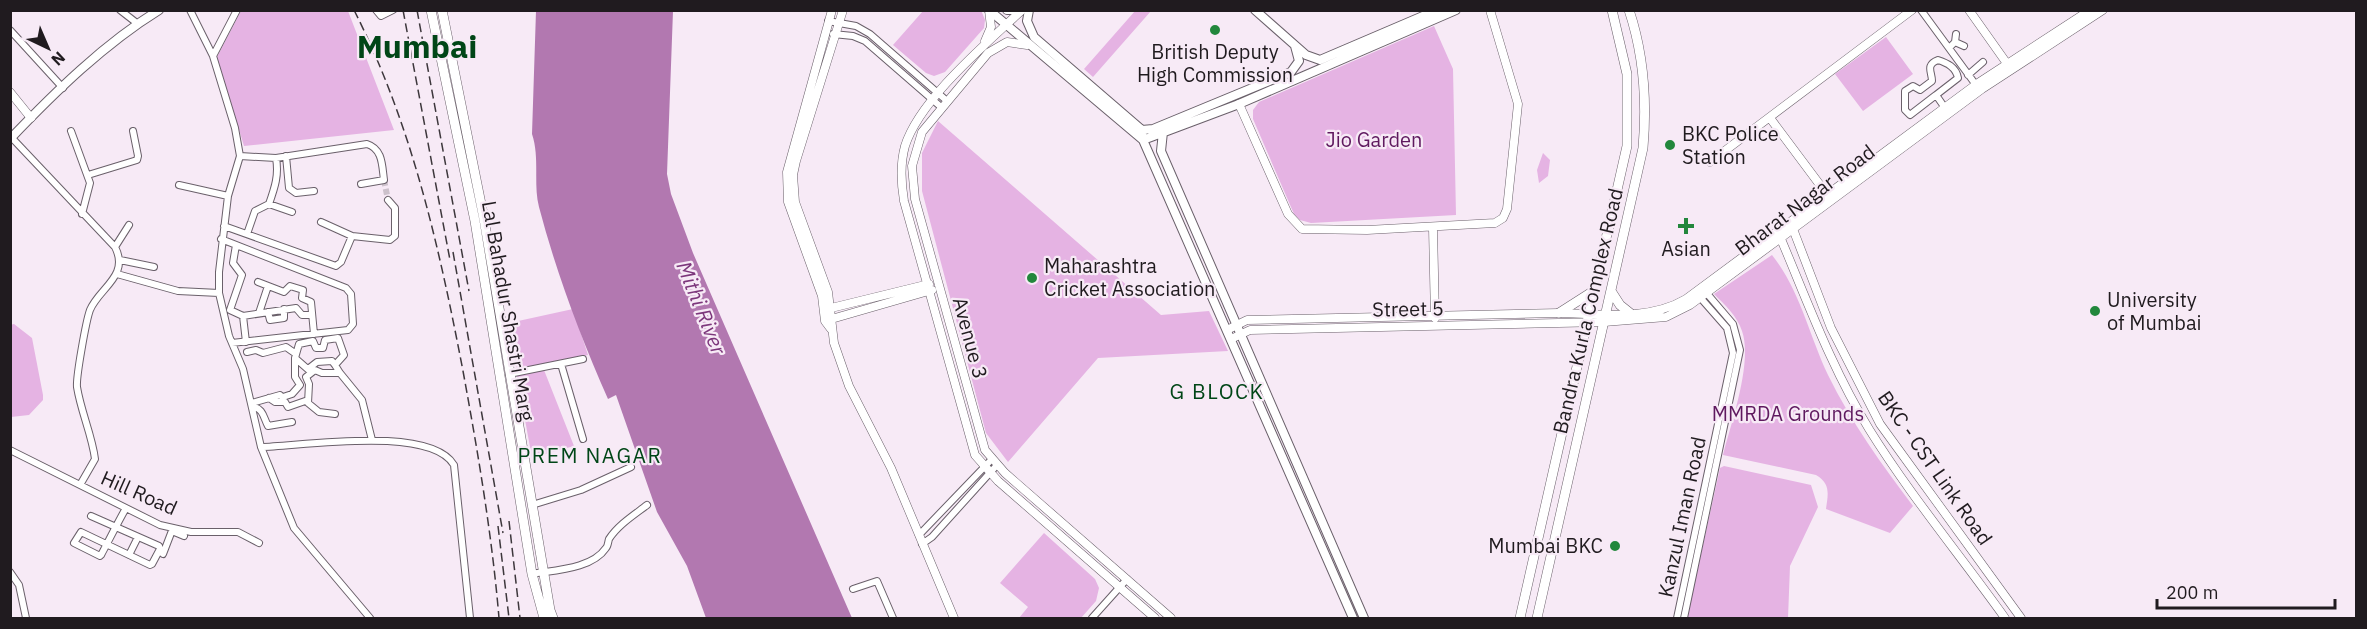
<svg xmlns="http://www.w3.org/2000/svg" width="2367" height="629" font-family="'IBM Plex Sans',sans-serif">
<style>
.green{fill:#e5b3e3}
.water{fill:#b278b0}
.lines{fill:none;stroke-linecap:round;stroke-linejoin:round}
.minor-tunnel{stroke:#ccc1cb;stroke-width:6;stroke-dasharray:6 3;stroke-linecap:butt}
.minor-casing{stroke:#6a606a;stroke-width:8}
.tertiary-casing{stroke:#6a606a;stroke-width:9}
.secondary-casing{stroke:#6a606a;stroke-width:10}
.primary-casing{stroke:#6a606a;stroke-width:10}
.minor{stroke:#fff;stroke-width:6}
.tertiary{stroke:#fff;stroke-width:8}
.secondary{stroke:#fff;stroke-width:8}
.primary{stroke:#fff;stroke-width:9}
.rail{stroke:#3d373c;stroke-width:1.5;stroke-dasharray:9 4.5;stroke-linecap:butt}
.poi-dot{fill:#22873c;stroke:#f7eaf6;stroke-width:2}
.labels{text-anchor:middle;stroke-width:4.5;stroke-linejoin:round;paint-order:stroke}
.poi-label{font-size:20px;fill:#201b1f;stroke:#f7eaf6;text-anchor:start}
.park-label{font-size:20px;fill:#5f195f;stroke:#f7eaf6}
.street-label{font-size:20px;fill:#201b1f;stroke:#f7eaf6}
.water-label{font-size:21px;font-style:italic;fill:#7c367b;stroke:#f7eaf6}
.neighbourhood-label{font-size:21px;letter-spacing:1.5px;fill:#004617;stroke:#f7eaf6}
.town-label{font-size:32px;font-weight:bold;fill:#004617;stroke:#f7eaf6}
</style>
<rect width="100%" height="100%" fill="#f7eaf6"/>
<path class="green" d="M981,10L985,20L984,28L945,72L934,76L926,73L893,45L923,11Z
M241,11H348L394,130L244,146L217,57Z
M1135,11H1151L1093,77L1084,69Z
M1434,26L1453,69L1456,215L1311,223L1300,220L1294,214L1253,119V110L1259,102Z
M1886,37L1913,74L1863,111L1835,74Z
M938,121L1161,315L1209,311L1228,351L1098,358L1008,462L986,433L922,191V153Z
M1543,153L1550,160L1548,176L1539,183L1537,170Z
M1772,255C1800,290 1809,335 1828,375C1851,422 1882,465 1913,506L1890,533L1826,509C1828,494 1831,484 1816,475L1723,455C1731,423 1753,362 1742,331C1737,316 1725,305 1714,294Z
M573,309L588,355L517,370L509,323Z
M14,324L32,338L43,395V400L29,415L11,417L10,325Z
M544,370L574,446L532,458L517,376Z
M1724,466L1811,485L1818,507L1790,566L1788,618H1687L1720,468Z
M1044,533L1095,579L1099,588L1096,601L1081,618H1019L1028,607L1000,583Z"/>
<path class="water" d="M536,11H673L667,174L671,194L693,253L852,618H706L687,566L657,512L616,395L608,399C581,338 556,272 539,207C533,184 540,158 532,134Z"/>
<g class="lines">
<path class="minor-tunnel" d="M384,180L388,200"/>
<defs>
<path id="minor" d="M120,10L138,24
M190,10L213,56
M237,10L213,56L235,128L240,156L228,196L219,272V293L229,336L243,369L261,447L294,528L370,618
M376,10L381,16L393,10
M1921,10L1976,85
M828,21L856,26L870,34L947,101
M10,30L63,88
M833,34L853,36L865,41L941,107
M1955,42L1964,46
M1949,48L1955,42L1956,34
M1968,75L1983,62
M1936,95L1910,115L1905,110V91L1913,86L1920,90L1932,81C1932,72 1925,65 1938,60C1947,63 1956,67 1958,78L1936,95L1945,108
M71,131L90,183L82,214
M12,138L115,247C130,276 99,288 90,310C86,321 76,377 77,387C81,412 92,435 95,459L80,485
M240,156L276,158L367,144C383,149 382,166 384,180L361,184
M286,156L289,188L296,193L314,191
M88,175L137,160L138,156L133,131
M179,185L228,196
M269,204L292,212
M321,222L352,236
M224,226L336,266L341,262L352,236L390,240L395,236V208L388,200
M247,234L255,211L269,204C275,187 279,175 276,158
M221,239L346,288L351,294L353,324L348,330L232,343
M236,245L233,263L242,275L230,310L243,316L246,342
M115,247L129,225
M120,260L154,267
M117,274L178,291L219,293
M258,282L284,292L290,286L303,290L302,298L311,302L314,334
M268,312L270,320L284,318V309
M259,313L268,286
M243,316L296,308L302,315H312
M247,352L256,350L263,353L286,347L296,354
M561,364L583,439
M308,369L317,362L332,361L335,365
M311,372L295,358L299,344L313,341L316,348H323L325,340L338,338L344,355L335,365L340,373
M509,374L583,359
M283,397L292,394L300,385L295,377V358
M269,398L275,402H285L288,407L308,400
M252,403L280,395L283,398
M252,406C264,409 263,417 268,426L292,422
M335,414L319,412L308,403L309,384L306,377L315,370L322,373H340L362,400L372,440
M261,447C303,446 430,425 454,465L470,618
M10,450L160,525L191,532H238L259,543
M532,505L581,490L631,467
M91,516L159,546L160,549L152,564L150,565L81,532L74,543L100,556L101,555C109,540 117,524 126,508
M172,531L184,536
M919,535L992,459
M922,544L932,537L997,465
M163,554L173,528
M129,555L138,537
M10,572L19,585L26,618
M532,574C555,570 592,569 606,548C608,546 608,542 609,539C618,525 634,515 647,505
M853,589L877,581L893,618
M1092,618L1127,579
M1677,618L1733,353L1727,328L1698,295
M1684,618L1740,350L1733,324L1704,290"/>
<path id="tertiary" d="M843,10L796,161L793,175L795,202L828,292L834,343L849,386L891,468L954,618
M1022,10C986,44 920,99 905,146C900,164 901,183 904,201L975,455L998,481L1155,618
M1969,10L2008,65
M985,41L991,27L989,10
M1027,45L1007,42L988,53L922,132L912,166L915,199L985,450L1005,473L1171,618
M10,92L31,118
M1239,104L1288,214L1302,229L1367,230L1495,223L1503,218L1507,209L1518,104L1490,10
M1770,118L1829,197
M1710,162L1912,10
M1433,228L1435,318
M1793,229L1831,328L1880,424L2021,618
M1781,239C1808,303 1832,369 1869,429C1910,495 1960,555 2005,618
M827,309L929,284
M828,320L932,290
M831,329L825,321L822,296L788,202L787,172L832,10
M1227,330L1247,320L1559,313C1601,314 1649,321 1686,299L1978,83L2090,10
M1231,339L1250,330L1604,322L1666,317L1690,305L1982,89L2103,10"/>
<path id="secondary" d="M989,10L1143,140
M1007,10H1017
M1029,10L1027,21L1034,37L1142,130L1153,129L1291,72L1299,61L1295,46
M1255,10L1306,55L1320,60L1437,10
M1142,130L1143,140L1353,618
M1163,132L1161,151L1364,618
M10,139C55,92 104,44 159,10
M1143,140L1239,104L1456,10"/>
<path id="primary" d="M431,10L475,221L532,574L544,618
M442,10L484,219L550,610L553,618
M1611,291L1620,305L1630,313
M1559,313L1595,290
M1520,618L1627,146V74L1612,10
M1537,618L1643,148C1647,102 1644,55 1629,10"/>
</defs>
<use href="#minor" class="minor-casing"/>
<use href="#tertiary" class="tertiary-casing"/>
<use href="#secondary" class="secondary-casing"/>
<use href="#primary" class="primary-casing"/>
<use href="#minor" class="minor"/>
<use href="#tertiary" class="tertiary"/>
<use href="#secondary" class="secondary"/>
<use href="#primary" class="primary"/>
<path class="rail" d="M354,10C412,125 439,246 463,371C478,453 492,535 499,618
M403,10L450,260
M417,10L469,291
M453,252L503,533
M509,521L520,618
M498,526L509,618"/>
</g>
<g class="poi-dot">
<circle cx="1215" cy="30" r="6"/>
<circle cx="1670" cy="145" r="6"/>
<path d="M1683 217h6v6h6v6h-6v6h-6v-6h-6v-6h6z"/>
<circle cx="1032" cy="278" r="6"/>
<circle cx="2095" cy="311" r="6"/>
<circle cx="1615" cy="546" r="6"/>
</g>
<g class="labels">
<g class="poi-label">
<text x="1215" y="59" text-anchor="middle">British Deputy<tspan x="1215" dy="23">High Commission</tspan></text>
<text x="1682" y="141">BKC Police<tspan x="1682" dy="23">Station</tspan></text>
<text x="1686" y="256" text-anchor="middle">Asian</text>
<text x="1044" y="273">Maharashtra<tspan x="1044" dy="23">Cricket Association</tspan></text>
<text x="2107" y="307">University<tspan x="2107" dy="23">of Mumbai</tspan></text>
<text x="1603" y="553" text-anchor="end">Mumbai BKC</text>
</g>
<g class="park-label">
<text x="1374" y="147">Jio Garden</text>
<text x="1788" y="421">MMRDA Grounds</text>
</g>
<g class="street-label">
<text transform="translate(1805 200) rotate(-37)" y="7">Bharat Nagar Road</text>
<text transform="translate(1408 309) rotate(-1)" y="7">Street 5</text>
<text transform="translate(508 311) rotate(80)" y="7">Lal Bahadur Shastri Marg</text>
<text transform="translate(1588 311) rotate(-77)" y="7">Bandra Kurla Complex Road</text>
<text transform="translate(970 338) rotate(75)" y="7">Avenue 3</text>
<text transform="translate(1935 468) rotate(55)" y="7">BKC - CST Link Road</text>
<text transform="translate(139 493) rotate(24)" y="7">Hill Road</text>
<text transform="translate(1682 517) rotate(-78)" y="7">Kanzul Iman Road</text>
</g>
<g class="water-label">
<text transform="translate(701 308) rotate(68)" y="7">Mithi River</text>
</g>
<g class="neighbourhood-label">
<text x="1217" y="399">G BLOCK</text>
<text x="590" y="463">PREM NAGAR</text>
</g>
<g class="town-label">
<text x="417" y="58">Mumbai</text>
</g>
</g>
<rect width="2367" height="629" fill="none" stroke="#201b1f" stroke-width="24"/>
<g transform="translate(48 48) rotate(136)" stroke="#f7eaf6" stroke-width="4.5" paint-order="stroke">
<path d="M0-4.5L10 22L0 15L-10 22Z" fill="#201b1f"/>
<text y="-9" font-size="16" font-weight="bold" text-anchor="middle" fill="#201b1f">N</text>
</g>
<path d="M2157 599v9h178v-9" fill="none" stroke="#201b1f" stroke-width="3"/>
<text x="2166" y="599" font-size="18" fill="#201b1f" stroke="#f7eaf6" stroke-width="4.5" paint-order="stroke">200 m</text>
</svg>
